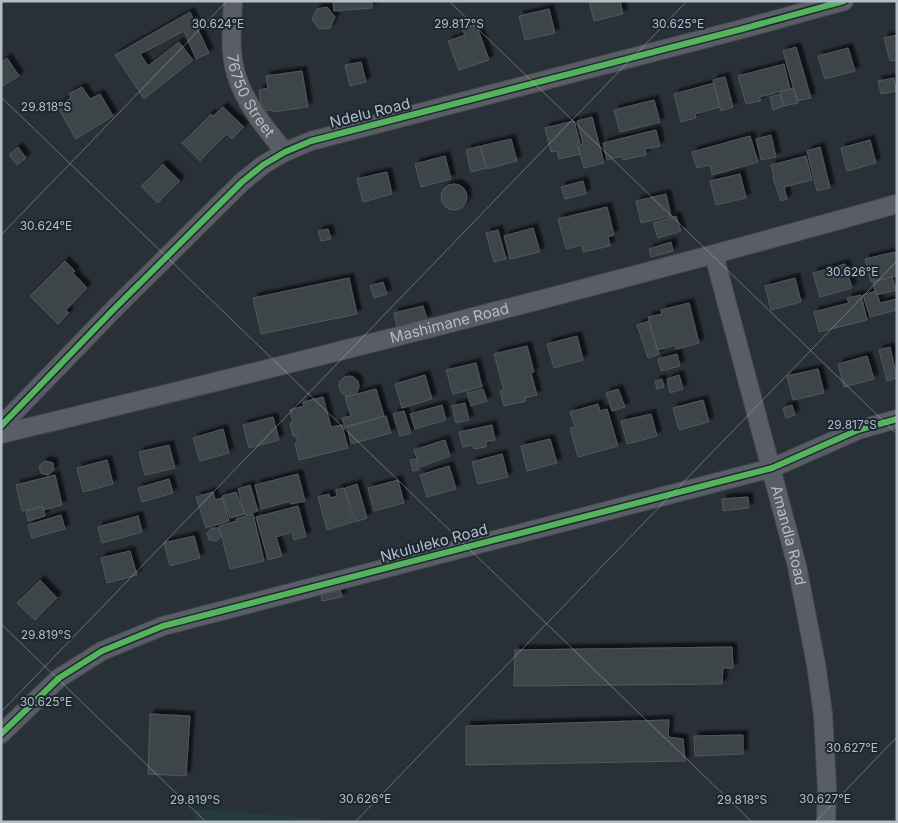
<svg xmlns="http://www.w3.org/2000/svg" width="898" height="823" font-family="Inter,sans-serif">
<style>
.green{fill:#263b3d}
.building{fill:#3e444a;stroke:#51585f;filter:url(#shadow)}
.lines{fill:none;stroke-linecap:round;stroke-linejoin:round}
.street-casing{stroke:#474c52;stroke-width:20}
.street{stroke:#595e65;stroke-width:18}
.cycleway-casing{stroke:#1c2732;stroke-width:9}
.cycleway{stroke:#56b35d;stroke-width:6}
.ticks{fill:none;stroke:#b3bdc8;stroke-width:1;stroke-opacity:0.45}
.labels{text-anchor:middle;stroke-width:4;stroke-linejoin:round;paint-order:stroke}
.street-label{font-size:15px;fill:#b3bdc8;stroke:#1c2732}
.ticks-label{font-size:12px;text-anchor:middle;fill:#b3bdc8;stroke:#1c2732;stroke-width:4;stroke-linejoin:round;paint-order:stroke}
</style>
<defs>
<filter id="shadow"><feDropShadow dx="4.5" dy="-4.5" stdDeviation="1" flood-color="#0009"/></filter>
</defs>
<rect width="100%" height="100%" fill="#293037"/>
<path class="green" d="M196,809L366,822H194Z"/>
<path class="building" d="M333,1H372V8L334,11Z
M589,1H620L623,14L594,21Z
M327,7L335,17L330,28L319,29L312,19L317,9Z
M549,9L555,33L525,40L519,16Z
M190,12L209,53L196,59L184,31L140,54L148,66L179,42L193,60L144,99L115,55Z
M476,24L489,60L459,70L448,41L465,35L462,29Z
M897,35V60L890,61L884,38Z
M796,47L811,98L797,101L783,51Z
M848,48L855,71L825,79L818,56Z
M7,58L19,76L1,87V63Z
M361,62L366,82L350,86L345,65Z
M784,64L790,89L759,97L761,101L746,104L738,76Z
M302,71L308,107L273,112L272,110L262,111L259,90L268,88L266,76Z
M725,77L733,107L721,111L713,80Z
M894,78L896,91L881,94L878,81Z
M714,83L720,107L695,114L696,118L681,122L674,94Z
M82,87L90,99L100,94L113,116L76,139L57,106L71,98L69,94Z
M794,88L798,103L784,106L780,92Z
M780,94L784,106L773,110L770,97Z
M654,100L660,122L620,132L614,110Z
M223,107L244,127L232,139L227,134L200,161L182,143L211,114L213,116Z
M592,117L604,163L584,168L578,146L583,143L577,121Z
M574,121L580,143L577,144L580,154L559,159L557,151L551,152L545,128Z
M656,130L660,146L645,149L646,155L623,160L622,156L607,160L603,143Z
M771,135L776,157L761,160L756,139Z
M750,136L758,162L712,175L710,165L697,168L692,152Z
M511,139L517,161L487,169L481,146Z
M870,140L876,163L847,171L841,148Z
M480,146L486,168L471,172L466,150Z
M18,147L26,158L17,165L9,155Z
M820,147L830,188L817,191L807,151Z
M445,156L451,179L421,187L415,164Z
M806,156L812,180L784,187L787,199L781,201L773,178H774L771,165Z
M163,164L180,181L158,203L141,186Z
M387,172L392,194L363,202L357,179Z
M740,174L746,198L716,205L710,181Z
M583,181L586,194L565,199L561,187Z
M441 197a13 13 0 1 1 26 0a13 13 0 1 1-26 0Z
M666,194L671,216L641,223L636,201Z
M607,207L614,235L608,237L610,246L583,252L582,245L566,249L558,219Z
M676,216L681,231L658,238L653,223Z
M533,228L540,252L510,259L504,236Z
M328,229L331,239L321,241L318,231Z
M498,230L506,259L494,262L486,233Z
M671,242L673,251L651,257L649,249Z
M895,252L897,259V276L871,282L865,259Z
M65,261L75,271L73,273L87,288L66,310L69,313L58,324L30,296Z
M845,264L852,288L820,297L813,273Z
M892,277L896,290L876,295L873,282Z
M349,278L357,314L261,334L253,298Z
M795,278L801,302L771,310L765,286Z
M383,282L387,294L374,298L370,286Z
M876,291L880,303L897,299V310L870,317L863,295Z
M861,295L867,320L819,332L814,312L849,303L847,298Z
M689,303L699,343L676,349L675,345L657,350L648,317L662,314L661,310Z
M423,306L427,319L397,327L394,313Z
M649,321L659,354L648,358L637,325Z
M577,336L583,360L554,368L547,344Z
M527,346L534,372L531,373L537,395L525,398L526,401L504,406L500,391L504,390L494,354Z
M890,347L897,378L887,381L879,350Z
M677,354L680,366L661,371L658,359Z
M867,356L874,379L844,387L838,364Z
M476,363L482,387L453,394L446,370Z
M818,369L824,393L793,400L787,376Z
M425,375L432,399L402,408L395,384Z
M679,375L683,389L670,393L667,379Z
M339 386a10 10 0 1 1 20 0a10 10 0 1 1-20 0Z
M662,379L664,387L657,389L655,381Z
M376,389L384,416L345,428L342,418L351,416L345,397Z
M483,389L487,401L471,406L467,393Z
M618,389L625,407L612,411L606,393Z
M323,397L331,427L342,425L348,448L299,460L295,443L298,442L296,436H293L290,423L293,422L290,410L304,406L303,402Z
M703,400L709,422L679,430L673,408Z
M465,403L469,420L456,423L452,406Z
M598,404L600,411L607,409L618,446L578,457L570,428L575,427L570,412Z
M442,405L446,420L415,429L410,414Z
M792,405L795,415L786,418L783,408Z
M404,411L411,433L400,436L393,414Z
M651,414L657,436L627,444L621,421Z
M386,416L391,433L351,444L347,426Z
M273,417L279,440L249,448L243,425Z
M492,425L495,440L486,442V447L474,449L473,445L463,447L459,432Z
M223,429L229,453L200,461L193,438Z
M550,439L557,463L527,471L521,446Z
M445,440L450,456L420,467L414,450Z
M169,445L175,468L145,475L139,452Z
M502,454L508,477L478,484L472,462Z
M416,459L419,470L413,471L410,460Z
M107,460L113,484L83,492L77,468Z
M45,461L53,463L54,470L48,475L41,473L39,466Z
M449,466L456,489L427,497L420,475Z
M298,474L305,501L291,504L290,501L261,509L255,485Z
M55,475L62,505L43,510L42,506L22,511L16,485Z
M169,479L173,493L142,502L138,488Z
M398,480L404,503L374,511L368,488Z
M357,484L367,518L355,522L345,488Z
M250,485L258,511L245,515L238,489Z
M344,488L353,522L327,530L318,497L329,494L330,498L337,496L336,490Z
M213,492L215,500L222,498L229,521L206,528L196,497Z
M236,492L245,514L230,518L222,496Z
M748,497L749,508L723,511L722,499Z
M298,506L306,536L294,540L292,532L276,537L282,556L268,560L256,517Z
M43,507L45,516L28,521L26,511Z
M253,514L264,561L230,569L219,526L237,521L236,519Z
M61,515L65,529L32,538L28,525Z
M138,516L142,532L102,543L98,527Z
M212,528H219L221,536L217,541L209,540L207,533Z
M194,536L200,558L170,566L164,543Z
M130,551L137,575L107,583L101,558Z
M40,580L57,598L35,620L17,603Z
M339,585L342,597L322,601L320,588Z
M732,647L733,668H723L722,684L514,686L515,650Z
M150,714L190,716L186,776L148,774Z
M669,720L668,737L683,739L685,761L466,765V726Z
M743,735V754L695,756L694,736Z"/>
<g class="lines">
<defs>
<g id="street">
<path id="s1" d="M233,1C232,25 229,51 236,74C245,104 266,129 285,152"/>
<path id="s2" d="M714,255L797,566L816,664L823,714L827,789L826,822"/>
<path d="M1,426L113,310L242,182L263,165L285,152L311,141L742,29L844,1"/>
<path id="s3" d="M1,434C301,362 600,287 897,204"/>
<path d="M1,734L59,678L102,651L163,626L772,468L858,430L897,419"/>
</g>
</defs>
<use href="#street" class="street-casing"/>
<use href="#street" class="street"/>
<defs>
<path id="cycleway" d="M1,426L113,310L242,182L263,165L285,152L311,141L742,29L844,1
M1,734L59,678L102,651L163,626L772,468L858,430L897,419"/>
</defs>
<use href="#cycleway" class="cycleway-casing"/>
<use href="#cycleway" class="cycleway"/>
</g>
<path class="ticks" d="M449,1L897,434M1,97L752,822M1,235L227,1M1,624L206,822M1,712L687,1M355,822L897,261M815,822L897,737"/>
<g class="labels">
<g class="street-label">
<text dy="5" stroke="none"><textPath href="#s1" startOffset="99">76750 Street</textPath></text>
<text transform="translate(370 113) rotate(-14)" y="5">Ndelu Road</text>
<text dy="5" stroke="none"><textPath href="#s3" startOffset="462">Mashimane Road</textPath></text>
<text dy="5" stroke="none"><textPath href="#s2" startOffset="290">Amandla Road</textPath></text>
<text transform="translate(434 543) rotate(-15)" y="5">Nkululeko Road</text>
</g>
</g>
<g class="ticks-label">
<text x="459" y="28">29.817°S</text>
<text x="218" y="28">30.624°E</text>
<text x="678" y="28">30.625°E</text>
<text x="46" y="111">29.818°S</text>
<text x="46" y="230">30.624°E</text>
<text x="852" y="276">30.626°E</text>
<text x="852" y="429">29.817°S</text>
<text x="46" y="639">29.819°S</text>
<text x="46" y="706">30.625°E</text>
<text x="852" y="752">30.627°E</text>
<text x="365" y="803">30.626°E</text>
<text x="825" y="803">30.627°E</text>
<text x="195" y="804">29.819°S</text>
<text x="742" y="804">29.818°S</text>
</g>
<rect width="898" height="823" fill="none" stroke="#b3bdc8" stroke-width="5"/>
</svg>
